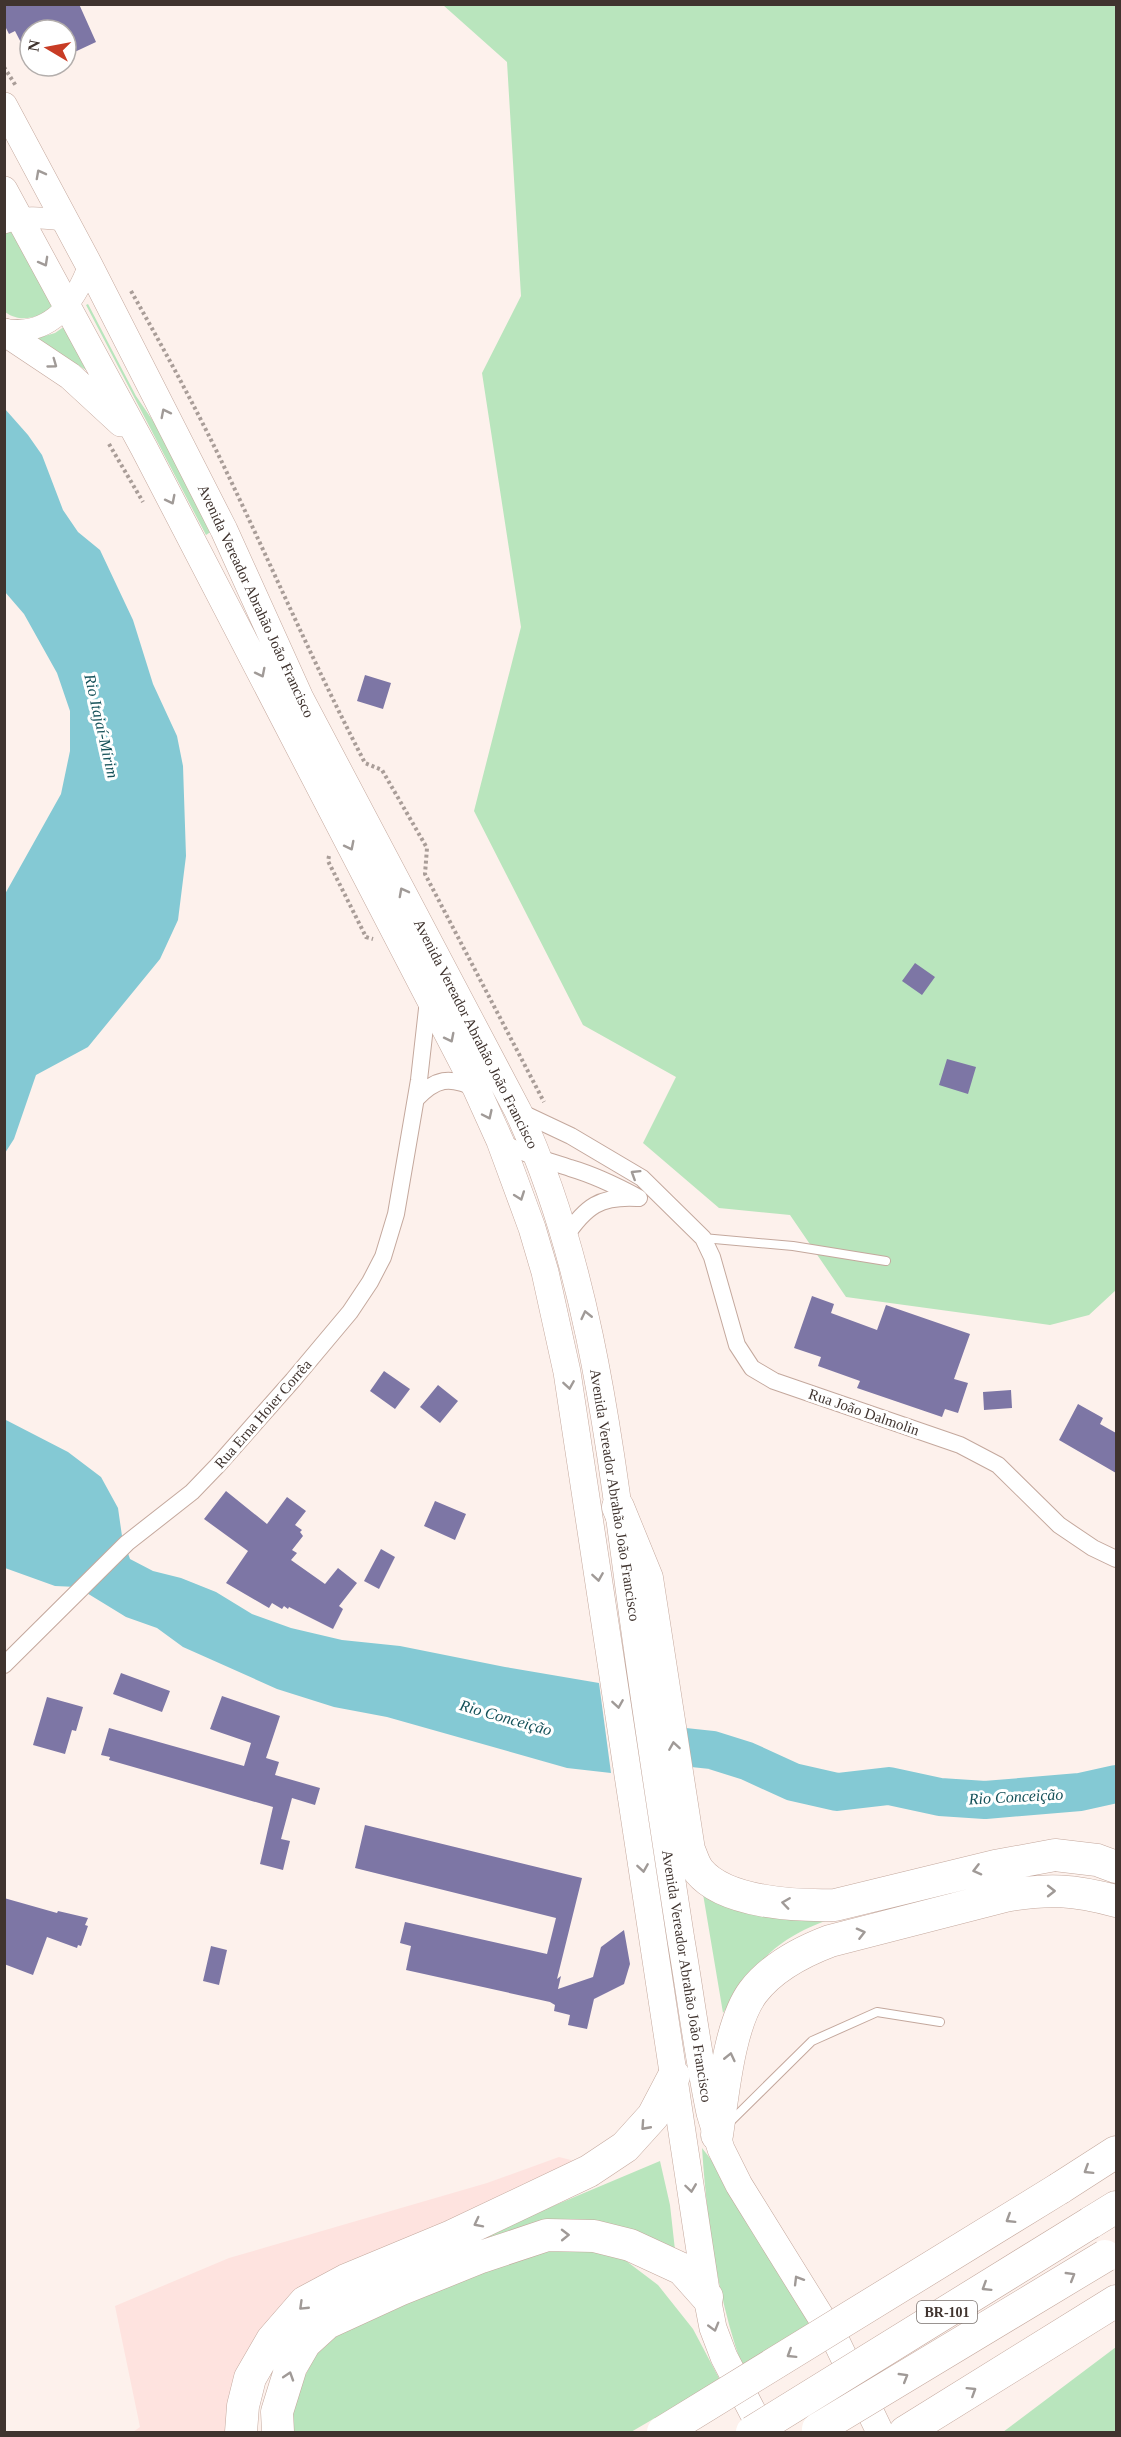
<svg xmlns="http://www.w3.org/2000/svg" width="1121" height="2437" font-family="'Times New Roman',serif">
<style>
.industrial{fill:#fee3df}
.green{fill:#b9e5bd}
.water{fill:#84c9d4}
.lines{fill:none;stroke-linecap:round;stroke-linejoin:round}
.river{stroke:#84c9d4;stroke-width:38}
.building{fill:#7d76a5}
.service-casing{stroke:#c4a89d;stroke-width:10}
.minor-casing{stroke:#c4a89d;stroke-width:18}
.tertiary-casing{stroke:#c4a89d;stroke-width:22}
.primary-casing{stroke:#c4a89d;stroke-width:28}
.motorway-casing{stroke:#c4a89d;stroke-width:33}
.path{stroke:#a99d98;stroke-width:4;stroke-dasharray:3 3;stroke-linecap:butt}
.service{stroke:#fff;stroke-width:8}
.minor{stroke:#fff;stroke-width:16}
.tertiary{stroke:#fff;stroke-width:21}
.primary{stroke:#fff;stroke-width:27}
.motorway{stroke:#fff;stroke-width:32}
.motorway-bridge-casing{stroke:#c4a89d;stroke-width:33;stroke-linecap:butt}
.motorway-bridge{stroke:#fff;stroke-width:32}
.oneway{stroke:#a09a97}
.labels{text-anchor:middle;stroke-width:6;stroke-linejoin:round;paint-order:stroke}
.shield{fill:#fff;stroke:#79716d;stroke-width:1.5}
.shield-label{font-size:14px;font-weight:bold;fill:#40342f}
.street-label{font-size:15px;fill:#40342f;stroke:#fff}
.water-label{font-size:16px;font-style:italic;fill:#155159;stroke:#fff}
</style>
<rect width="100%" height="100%" fill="#fdf1ec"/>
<path class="industrial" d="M559,2157L575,2161L390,2249L351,2260L316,2278L289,2299L228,2432H133L140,2427L115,2306L229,2258L487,2183Z"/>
<path class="green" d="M443,5H1116V1290L1089,1315L1050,1325L846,1297L790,1215L719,1208L643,1143L676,1077L583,1025L474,811L521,627L482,373L521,296L507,62Z
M13,230L55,310C37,316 22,324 5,312V234Z
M88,304L136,396L175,453L215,529L206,535L86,305Z
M68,324L91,373L34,339L55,333Z
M702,1888L831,1919C773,1939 756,1964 723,2013Z
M702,2148L716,2166L814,2321L742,2366C717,2295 707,2223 702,2148Z
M660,2161L670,2205L675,2250L654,2240L432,2257Z
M571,2248L617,2254L658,2285L693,2329L720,2380L631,2432H290L296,2393L316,2355L351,2323L534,2251Z
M1116,2347V2432H1003Z"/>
<path class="water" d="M5,409L28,435L42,455L63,510L78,532L100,550L133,620L153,684L177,736L183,766L186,856L178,920L160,959L88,1047L36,1075L14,1139L5,1153V894L61,794L70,751V711L57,673L24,614L5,592Z
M4,1419L68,1452L101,1477L118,1508L122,1536L130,1559L153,1571L181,1578L216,1592L252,1614L291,1628L342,1640L400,1646L505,1667L599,1683L611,1773L567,1768L387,1717L334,1707L277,1689L183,1647L157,1628L126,1617L77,1587L55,1586L5,1568Z"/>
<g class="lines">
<path class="river" d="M637,1742L712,1750L747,1761L793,1782L837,1792L889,1786L940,1797L985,1800L1080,1792L1116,1784"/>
</g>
<path class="building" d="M4,4H79L96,42L66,56V30H30V60L15,31L9,34L4,24Z
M365,675L391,683L383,709L357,701Z
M915,963L935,977L922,995L902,981Z
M947,1059L976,1067L968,1094L939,1085Z
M812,1296L834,1304L831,1313L877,1330L886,1305L970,1334L954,1379L968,1383L958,1413L945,1409L942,1417L857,1388L860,1381L818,1366L821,1357L794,1348Z
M384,1371L410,1389L395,1409L370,1391Z
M438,1385L458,1401L440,1423L420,1407Z
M1011,1390L1012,1408L984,1410L983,1392Z
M1078,1404L1103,1418L1100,1424L1116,1433V1473L1059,1440Z
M226,1491L267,1524L287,1497L306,1511L295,1525L302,1530L300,1532L303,1536L292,1550L297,1553L291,1560L325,1584L338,1568L357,1583L339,1606L343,1609L333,1629L289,1607L288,1609L284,1606L282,1609L272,1603L269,1608L226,1583L248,1551L204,1519Z
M435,1501L466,1514L455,1540L424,1526Z
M381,1549L395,1557L379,1589L364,1581Z
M121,1673L170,1691L162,1712L113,1694Z
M222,1696L280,1716L266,1758L279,1762L275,1775L320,1788L315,1805L292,1798L281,1839L290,1841L283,1870L260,1864L273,1807L109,1760L110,1757L101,1755L109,1728L244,1766L251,1743L210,1729Z
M47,1697L83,1707L76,1731L72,1730L65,1754L33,1745Z
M365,1825L582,1878L557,1979L561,1976L558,1989L593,1977L601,1947L624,1930L630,1964L624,1984L594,1999L587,2029L568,2025L570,2015L554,2011L555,2005L550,2002L406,1970L411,1946L400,1943L405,1922L547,1954L556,1918L355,1868Z
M4,1898L57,1913L58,1911L88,1918L85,1925L88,1926L81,1946L78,1945L77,1948L47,1937L33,1975L4,1964Z
M211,1946L227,1950L219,1985L203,1981Z"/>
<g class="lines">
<defs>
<path id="service" d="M703,1238L793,1246L886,1261
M730,2122L812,2041L877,2012L940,2022"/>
<path id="minor" d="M416,1099C436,1078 449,1076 476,1088
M518,1111L571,1136L642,1178L703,1238L712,1257L737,1345L752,1368L774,1381L960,1445L998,1465L1059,1525L1093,1548L1116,1559
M500,1141C522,1154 546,1160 570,1168C594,1175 617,1186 639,1198
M565,1237C586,1206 600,1196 637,1198
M4,1665L127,1543L192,1492L218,1465L293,1380L350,1312L370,1282L383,1257L396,1214L419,1080L428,1000"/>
<path id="tertiary" d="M4,223C24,215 44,218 65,220
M4,329C50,338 75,303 89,265"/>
<path id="primary" d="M4,106L89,265L224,530L300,698L518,1111C590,1267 609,1440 632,1610C647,1720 664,1830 681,1940C691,1998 698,2056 710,2113L721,2149L739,2185L837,2343L880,2432
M4,190L144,448L476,1088L500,1141L532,1228L545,1272L567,1372L707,2297L713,2328L724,2357L763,2432
M4,332L70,376L121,423"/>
<path id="motorway" d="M618,1507L647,1578L689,1850C692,1856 694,1865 699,1871C725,1903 796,1906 835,1905L995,1866L1055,1855L1097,1860L1116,1867
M717,2135C723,2095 729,2024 753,1992C772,1967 801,1952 830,1941L1005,1896C1049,1888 1074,1890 1116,1901
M1060,2188L1116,2152
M1090,2223L1116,2207
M241,2432L243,2406L250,2378L272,2340L305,2302L346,2280L452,2236L589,2171L625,2147L653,2116L674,2076
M278,2432L277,2412L291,2367L305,2343L327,2323L399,2290L481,2257L547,2235L594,2236L630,2245L682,2269L707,2297
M905,2432L1116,2301"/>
</defs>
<use href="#service" class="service-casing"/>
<use href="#minor" class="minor-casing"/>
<use href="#tertiary" class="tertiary-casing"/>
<use href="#primary" class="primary-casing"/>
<use href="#motorway" class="motorway-casing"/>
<path class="path" d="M4,67L16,86
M131,291C161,344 190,397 217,452C267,555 312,661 365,763L382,770L427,848L425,874L544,1102
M109,444L143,502
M329,856L328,861L366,937L373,939"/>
<use href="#service" class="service"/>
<use href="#minor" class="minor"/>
<use href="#tertiary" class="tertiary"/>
<use href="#primary" class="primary"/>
<use href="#motorway" class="motorway"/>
<defs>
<path id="motorway-bridge" d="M818,2429L1105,2256
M663,2432L1060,2188
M752,2432L1090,2223"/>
</defs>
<use href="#motorway-bridge" class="motorway-bridge-casing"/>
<use href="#motorway-bridge" class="motorway-bridge"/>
</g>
<defs><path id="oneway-chevron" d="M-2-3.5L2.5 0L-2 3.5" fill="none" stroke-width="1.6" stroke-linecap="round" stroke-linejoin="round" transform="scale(1.5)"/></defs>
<g class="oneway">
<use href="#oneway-chevron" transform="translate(40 174) rotate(-118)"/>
<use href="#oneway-chevron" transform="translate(44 262) rotate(61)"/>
<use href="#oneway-chevron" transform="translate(53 364) rotate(36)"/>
<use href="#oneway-chevron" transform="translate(165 413) rotate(-117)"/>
<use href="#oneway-chevron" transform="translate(171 500) rotate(63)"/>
<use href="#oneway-chevron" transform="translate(261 673) rotate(63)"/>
<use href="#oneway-chevron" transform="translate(350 846) rotate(63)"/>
<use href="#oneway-chevron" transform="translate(403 892) rotate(-118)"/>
<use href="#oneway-chevron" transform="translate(450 1038) rotate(63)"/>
<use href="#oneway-chevron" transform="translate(488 1115) rotate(65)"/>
<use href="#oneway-chevron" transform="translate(635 1174) rotate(-148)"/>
<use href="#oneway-chevron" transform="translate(520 1196) rotate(70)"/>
<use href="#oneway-chevron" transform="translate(586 1315) rotate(-103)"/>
<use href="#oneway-chevron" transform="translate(569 1385) rotate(81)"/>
<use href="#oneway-chevron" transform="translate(598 1577) rotate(81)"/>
<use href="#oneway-chevron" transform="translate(618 1704) rotate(81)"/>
<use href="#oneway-chevron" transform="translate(674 1746) rotate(-99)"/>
<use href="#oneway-chevron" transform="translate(643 1868) rotate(81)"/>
<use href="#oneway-chevron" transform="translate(977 1870) rotate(166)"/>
<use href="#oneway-chevron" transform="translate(1051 1891)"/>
<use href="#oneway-chevron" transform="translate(786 1903) rotate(-172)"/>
<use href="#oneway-chevron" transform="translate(861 1933) rotate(-14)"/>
<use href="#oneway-chevron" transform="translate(730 2057) rotate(-77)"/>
<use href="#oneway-chevron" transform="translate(645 2126) rotate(132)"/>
<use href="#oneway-chevron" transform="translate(1088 2170) rotate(148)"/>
<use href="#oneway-chevron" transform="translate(691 2188) rotate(82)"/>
<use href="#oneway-chevron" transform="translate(1010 2219) rotate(148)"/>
<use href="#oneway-chevron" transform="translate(478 2223) rotate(153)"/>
<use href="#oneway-chevron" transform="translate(565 2235) rotate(-1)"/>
<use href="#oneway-chevron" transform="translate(1071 2276) rotate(-31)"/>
<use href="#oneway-chevron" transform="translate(798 2280) rotate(-121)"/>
<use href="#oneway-chevron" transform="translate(986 2287) rotate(148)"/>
<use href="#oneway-chevron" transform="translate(303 2306) rotate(136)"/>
<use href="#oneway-chevron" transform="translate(714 2327) rotate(74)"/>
<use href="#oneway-chevron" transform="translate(791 2354) rotate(148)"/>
<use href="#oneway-chevron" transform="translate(289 2376) rotate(-72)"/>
<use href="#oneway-chevron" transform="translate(904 2377) rotate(-31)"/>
<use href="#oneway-chevron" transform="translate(972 2391) rotate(-32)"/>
</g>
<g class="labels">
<rect class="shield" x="917" y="2301" width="60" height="22" rx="4.5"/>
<g class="shield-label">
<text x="947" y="2317">BR-101</text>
</g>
<g class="street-label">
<text transform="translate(256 601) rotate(65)" y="5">Avenida Vereador Abrahão João Francisco</text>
<text transform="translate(476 1034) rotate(63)" y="5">Avenida Vereador Abrahão João Francisco</text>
<text transform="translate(864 1412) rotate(19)" y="5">Rua João Dalmolin</text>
<text transform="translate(263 1414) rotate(-49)" y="5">Rua Erna Hoier Corrêa</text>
<text transform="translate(615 1495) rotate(81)" y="5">Avenida Vereador Abrahão João Francisco</text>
<text transform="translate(687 1976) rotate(81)" y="5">Avenida Vereador Abrahão João Francisco</text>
</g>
<g class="water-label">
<text transform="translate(102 726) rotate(77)" y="6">Rio Itajaí-Mirim</text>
<text transform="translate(506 1717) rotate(16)" y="6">Rio Conceição</text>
<text transform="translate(1016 1796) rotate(-3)" y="6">Rio Conceição</text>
</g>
</g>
<rect width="1121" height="2437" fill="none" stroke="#40342f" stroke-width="12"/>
<g transform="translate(48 48) rotate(280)"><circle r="28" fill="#ffffff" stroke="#b3aeac" stroke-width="1.5"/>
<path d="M0-4.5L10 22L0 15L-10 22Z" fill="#c83c25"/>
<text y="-9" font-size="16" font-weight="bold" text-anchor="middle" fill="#40342f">N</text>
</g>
</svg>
